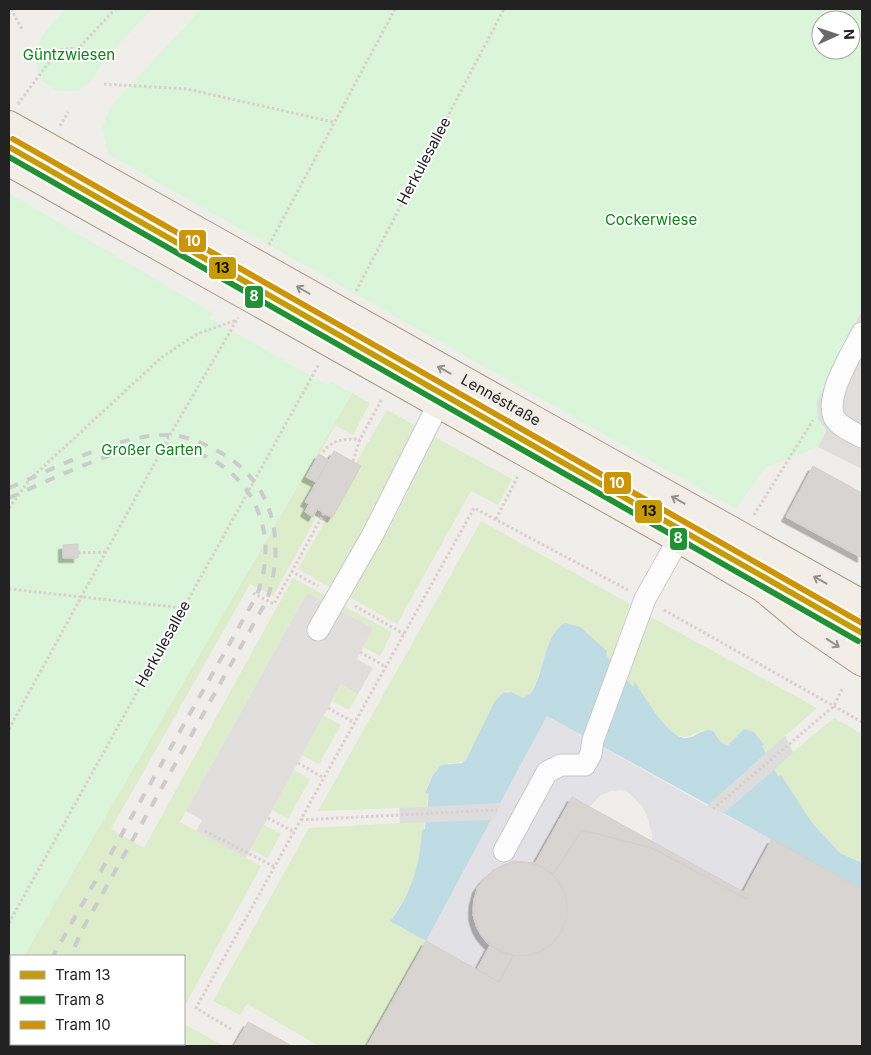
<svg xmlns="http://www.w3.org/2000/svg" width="871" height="1055" font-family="Inter,sans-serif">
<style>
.residential{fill:#dfdedc}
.grass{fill:#ddeccb}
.forest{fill:#cbdec1}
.park{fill:#daf5da;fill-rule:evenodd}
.parking{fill:#e0dfde}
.plaza{fill:#e2e1e5}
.water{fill:#bfdbe3}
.pier{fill:#dedddd}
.building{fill:#d7d4d2;stroke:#d3d0cc;filter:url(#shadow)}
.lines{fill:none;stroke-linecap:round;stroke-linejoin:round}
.minor-casing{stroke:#c9c8c7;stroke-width:23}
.major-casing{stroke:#a79c86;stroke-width:28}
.path{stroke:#dccecd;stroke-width:3;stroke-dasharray:2.5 2.5;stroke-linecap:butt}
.minor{stroke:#fdfcfc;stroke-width:21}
.major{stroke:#f3ede7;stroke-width:26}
.rail{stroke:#ccc;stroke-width:4;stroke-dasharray:10 10;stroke-linecap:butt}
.tram-1-casing{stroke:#fff;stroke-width:10}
.tram-2-casing{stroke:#fff;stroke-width:10}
.tram-3-casing{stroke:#fff;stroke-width:10}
.tram-1{stroke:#c69b08;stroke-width:6}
.tram-2{stroke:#229133;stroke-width:6}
.tram-3{stroke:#ce9407;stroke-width:6}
.oneway{stroke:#95928e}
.labels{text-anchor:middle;stroke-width:4;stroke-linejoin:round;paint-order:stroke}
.park-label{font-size:15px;fill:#0c8416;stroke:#fff}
.street-label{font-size:15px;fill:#222;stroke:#fff}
.line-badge{stroke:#fff;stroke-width:2}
.badge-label{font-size:14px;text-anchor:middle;font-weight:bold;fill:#fff}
.pale-badge-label{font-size:14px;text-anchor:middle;font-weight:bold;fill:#111}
</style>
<defs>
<filter id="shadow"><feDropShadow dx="-4.5" dy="4.5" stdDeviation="0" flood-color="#0004"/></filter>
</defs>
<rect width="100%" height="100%" fill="#f0eeeb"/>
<path class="residential" d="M862,310V469L818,447L826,430L818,419L816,409L817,401Z"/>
<path class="grass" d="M352,393L370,403L353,435L335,425L307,477L316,482L305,502L309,504L305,512L313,517L317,509L320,511L273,596L250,584L111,829L144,848L293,578L326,596L323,602L307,593L180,822L261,866L184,1007V956H24Z
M387,410L418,427L392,479L387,481L363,528L364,533L331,588L298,569L328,516L361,466L356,463Z
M433,436L512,479L498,505L471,491L397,624L346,595L379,541L384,538L408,492L407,485Z
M481,521L630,604L616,643L636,656L651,617L817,708L785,736L793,752L834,718L862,734V863L840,853L813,824L781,775L778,776L762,746L763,745L744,729L727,746L721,742L717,735L703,730C692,736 685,740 673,733L565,623L557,629L531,693L523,698L507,691L467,758C460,764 456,762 447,764C433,767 430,781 425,793H429L418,868L411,889L390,921L426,941L367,1046H319L247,1004L240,1015L213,1001L309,828L400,823L399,808L318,811Z
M340,604L392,632L380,656L363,647L373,628L338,609Z
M341,684L358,694L349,710L332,701Z
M324,716L341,725L319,764L302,755Z
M294,770L310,779L288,819L272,810Z
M264,825L281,834L267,858L251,849Z
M11,979V1044H184V1024L224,1046H9V983Z"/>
<path class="forest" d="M18,1044H55L57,1046H17Z"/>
<path class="park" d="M66,9H152L105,58L93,79L78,91H57L40,80C31,42 41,35 66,9Z
M201,9H862V310L817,401L818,419L826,430L818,447L765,468L736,509L108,154L102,129L111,106ZM821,20H851V50H821Z
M9,193L213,313L209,318L328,385L331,382L352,393L24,956H11V979L9,983Z"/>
<path class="parking" d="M307,593L373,628L357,659L373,668L358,694L341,684L246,858L196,831L202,820L186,811Z"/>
<path class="plaza" d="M547,716L713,809L772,839L741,896L652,848V834L647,816L642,806L629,793L621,790L611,791L600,796L535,863L513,861L499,866L487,875L477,888L474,898V918L480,933L494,948L499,982L426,941Z"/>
<path class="water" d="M565,623L580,627L607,651L606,655L633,687L635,682C644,696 667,736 684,738C695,739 702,727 713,731L721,742L727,746L744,729L754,732L764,745L762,746L778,776L781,775L813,824L840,853L862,863V889L547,716L426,941L390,921C412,894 420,864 422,830L425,829L429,794L425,793L433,775L441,765L462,763L467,758L495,701L503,693L511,692L523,698L531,693C544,674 545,633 565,623Z"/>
<path class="pier" d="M785,736L793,753L775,769L723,814L707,806Z
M501,803L494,820L400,823V808Z"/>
<path class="building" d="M334,451L361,466L332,518L317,509L313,517L305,512L309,504L305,502Z
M319,454L329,460L316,482L306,477Z
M813,466L862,493V558L786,517Z
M78,544V558H63V545Z
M572,797L749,895L747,899L652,848L582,830L553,874L535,863Z
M582,830L652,848L741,896L772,839L862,889V1046H367L426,941L499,982L513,956L494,948L480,933L473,915L477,888L493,870L513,861L535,863L553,874Z
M473 909a47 47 0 1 1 94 0a47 47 0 1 1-94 0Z
M490,945L513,956L499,982L477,969Z
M248,1022L254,1025L292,1046H234Z"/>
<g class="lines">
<defs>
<path id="minor" d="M862,333C852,353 825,395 834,417C839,427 853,432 862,437
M318,630L372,536L438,405
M504,851L547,772L561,765H585L591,754L593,740L645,599L678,540"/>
<g id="major">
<path id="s1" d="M9,124L862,603"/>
<path d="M9,163L688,545L763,589L805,624L862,663"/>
</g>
</defs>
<use href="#minor" class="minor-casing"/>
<use href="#major" class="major-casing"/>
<path class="path" d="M11,9L23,31
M104,84L187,89L333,122
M18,104L58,50L79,48L115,9
M60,126L68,112
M269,245L395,9
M356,291L504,9
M323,452C333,439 345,439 360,439
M353,461L360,439L382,399
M9,508L30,479L162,357L197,334L237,320
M754,515L813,420
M496,519L518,476
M78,553L106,552
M291,571L318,586
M9,589L183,608
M253,593L274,604L324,513
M355,606L404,634
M664,610L862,722
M360,652L386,667
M328,708L355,723
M9,729L170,435L238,318
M298,763L324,778
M713,809L834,706L843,687
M268,818L294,832
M301,820L497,810
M205,831L275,867
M9,923L319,364
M231,1029L196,1008L474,508L628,590"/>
<use href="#minor" class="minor"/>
<use href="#major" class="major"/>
<path class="rail" d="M9,488C54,469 120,433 170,435C186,436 203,443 216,450C275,481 286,541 267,600L81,932L71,956
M9,498C46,482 128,441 166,445C183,447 198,452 213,460C229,469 244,484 253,500C269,532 269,562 257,595L53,956
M9,1032L11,1029
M69,1044V1046"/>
<defs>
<path id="tram-1" d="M9,147L862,633"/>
<path id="tram-2" d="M9,157L858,641"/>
<path id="tram-3" d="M13,139L862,623"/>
</defs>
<use href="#tram-1" class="tram-1-casing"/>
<use href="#tram-2" class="tram-2-casing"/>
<use href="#tram-3" class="tram-3-casing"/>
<use href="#tram-1" class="tram-1"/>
<use href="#tram-2" class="tram-2"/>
<use href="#tram-3" class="tram-3"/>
</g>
<defs><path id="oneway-shaft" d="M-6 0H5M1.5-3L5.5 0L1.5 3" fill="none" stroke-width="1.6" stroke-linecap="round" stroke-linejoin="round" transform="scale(1.25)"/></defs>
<g class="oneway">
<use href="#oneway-shaft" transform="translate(303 290) rotate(-150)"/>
<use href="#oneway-shaft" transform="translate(444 370) rotate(-151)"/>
<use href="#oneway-shaft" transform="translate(678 500) rotate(-151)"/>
<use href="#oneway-shaft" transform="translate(820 580) rotate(-151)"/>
<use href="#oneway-shaft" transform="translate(833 643) rotate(34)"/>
</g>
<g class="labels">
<g class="park-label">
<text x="69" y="60">Güntzwiesen</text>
<text x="651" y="225">Cockerwiese</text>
<text x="152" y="455">Großer Garten</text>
</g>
<g class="street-label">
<text transform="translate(424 161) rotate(-62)" y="5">Herkulesallee</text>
<text dy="5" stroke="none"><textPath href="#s1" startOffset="564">Lennéstraße</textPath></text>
<text transform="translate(163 644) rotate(-61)" y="5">Herkulesallee</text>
</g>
</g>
<g class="line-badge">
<rect x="178" y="229" width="29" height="24" rx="5" fill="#ce9407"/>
<rect x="208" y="256" width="29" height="24" rx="5" fill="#c69b08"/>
<rect x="244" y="285" width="20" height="24" rx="5" fill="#229133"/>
<rect x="603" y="471" width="29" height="24" rx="5" fill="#ce9407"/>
<rect x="634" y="499" width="29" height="25" rx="5" fill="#c69b08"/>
<rect x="669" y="527" width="19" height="24" rx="5" fill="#229133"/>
</g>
<g class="badge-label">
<text x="193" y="246">10</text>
<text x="254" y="301">8</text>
<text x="617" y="488">10</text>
<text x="678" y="543">8</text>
</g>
<g class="pale-badge-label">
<text x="222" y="273">13</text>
<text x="649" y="516">13</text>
</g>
<rect width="871" height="1055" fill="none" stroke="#222222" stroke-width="20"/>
<rect x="10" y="955" width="175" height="90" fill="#ffffff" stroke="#a7a7a7"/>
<rect x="20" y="971" width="25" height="8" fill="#c69b08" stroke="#a7a7a7"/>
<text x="55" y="980" font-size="15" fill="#222222">Tram 13</text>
<rect x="20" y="996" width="25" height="8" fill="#229133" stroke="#a7a7a7"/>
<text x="55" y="1005" font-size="15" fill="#222222">Tram 8</text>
<rect x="20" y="1021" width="25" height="8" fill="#ce9407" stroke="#a7a7a7"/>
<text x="55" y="1030" font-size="15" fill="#222222">Tram 10</text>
<g transform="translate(836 35) rotate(87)"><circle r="24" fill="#ffffff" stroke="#a7a7a7"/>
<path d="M0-4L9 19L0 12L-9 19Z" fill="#6a6968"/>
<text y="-8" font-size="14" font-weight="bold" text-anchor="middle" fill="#222222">N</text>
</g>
</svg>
